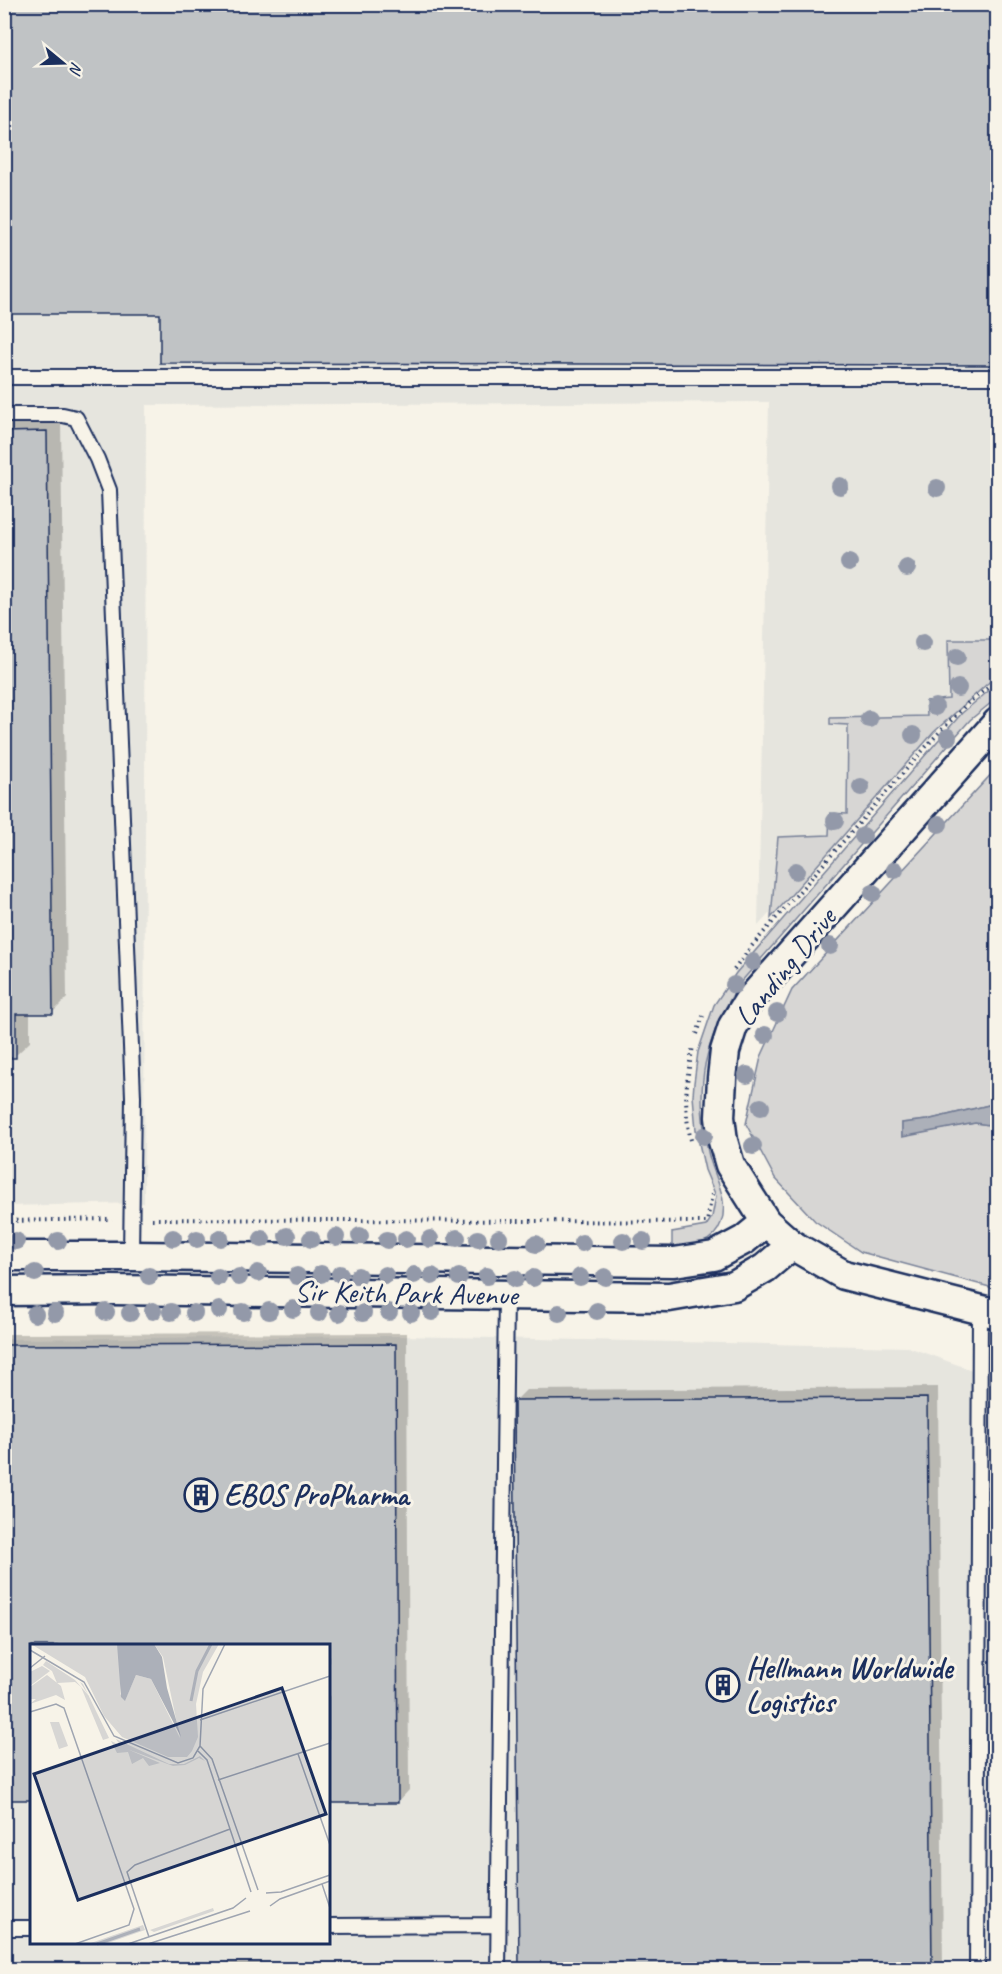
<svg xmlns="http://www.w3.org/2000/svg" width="1002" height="1974" font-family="Caveat,sans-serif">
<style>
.built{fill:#e6e5de;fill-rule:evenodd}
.green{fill:#d7d6d4;stroke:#798299;stroke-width:1.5}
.water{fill:#acb0b9;stroke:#727c95;stroke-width:1.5}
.shadow{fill:#0003}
.building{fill:#c0c3c5;stroke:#1b2f5e;stroke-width:1.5}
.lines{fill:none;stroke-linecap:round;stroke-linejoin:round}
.lane-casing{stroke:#1b2f5e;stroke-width:18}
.street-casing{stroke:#1b2f5e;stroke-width:33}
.path{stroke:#1b2f5e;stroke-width:4;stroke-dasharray:1.5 4.5;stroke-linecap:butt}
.lane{stroke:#f7f3e8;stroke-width:14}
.street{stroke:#f7f3e8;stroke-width:28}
.tree{fill:#9399a9}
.labels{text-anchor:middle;stroke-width:6;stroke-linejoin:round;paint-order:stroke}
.street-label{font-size:30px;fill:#1b2f5e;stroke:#f7f3e8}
.poi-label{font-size:30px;font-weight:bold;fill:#1b2f5e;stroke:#f7f3e8;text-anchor:start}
.inset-river{fill:none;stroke:#acb0b9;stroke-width:3}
.inset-road{fill:none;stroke:#9fa5b1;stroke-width:1.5}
.view{fill:#1b2f5e;fill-opacity:0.15;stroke:#1b2f5e;stroke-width:3}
.inset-edge{fill:none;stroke:#1b2f5e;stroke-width:3}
</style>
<rect width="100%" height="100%" fill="#f7f3e8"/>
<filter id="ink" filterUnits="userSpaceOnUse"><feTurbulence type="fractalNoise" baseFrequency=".0167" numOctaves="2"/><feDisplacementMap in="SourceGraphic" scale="12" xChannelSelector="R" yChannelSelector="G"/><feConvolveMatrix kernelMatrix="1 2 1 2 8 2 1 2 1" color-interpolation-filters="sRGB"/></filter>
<g filter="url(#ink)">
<path class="built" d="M4,5H997V666L963,693L837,839L758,926L769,402L146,405L144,1203L5,1206Z
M401,1336L908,1347L997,1379V1969H5L4,1339ZM32,1646H328V1942H32Z"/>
<path class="green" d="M948,640H997V675L934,732L771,918L778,837L829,835L830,813L847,814L848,725L830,724V718L927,716L926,701L949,699Z
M997,684V698L970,720L740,983C704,1040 694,1085 708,1152C713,1175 730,1199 721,1223C713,1245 693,1246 672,1248V1232L706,1226L712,1217L716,1196L705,1170L696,1130L693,1096L694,1083L698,1052L714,1005L736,973L962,713Z
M997,768V1103L927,1120L902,1123V1136L975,1123L997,1126V1289L861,1252L815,1221L775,1178L746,1124L761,1057L792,990Z"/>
<path class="water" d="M997,1103V1126L975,1123L902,1137V1123L927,1120Z"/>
<path class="shadow" d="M61,417L67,998L53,1012L30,1013V1042L15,1056H4V418Z
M407,1333L409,1790L398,1802L328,1646H32L4,1799V1334Z
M938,1387L943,1970H520L515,1401L526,1390Z
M369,1962V1970H4V1963Z"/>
<path class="building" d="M4,4H998V365L160,363V314H4Z
M47,431L53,1014H16V1058H4V432Z
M396,1344L398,1803H328V1646H32V1800H4V1345Z
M927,1398L932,1970H519L514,1400Z"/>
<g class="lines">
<defs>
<path id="lane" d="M4,377H998
M4,415H63L76,418L97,459L109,490L133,1097L131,1256
M328,1926L497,1925
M4,1928H32
M498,1970L506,1295
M977,1970L980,1309"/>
<path id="street" d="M998,722L748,1002L733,1026L725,1051L722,1078L720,1117L723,1141L730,1165L766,1222L792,1245L844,1275L998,1314
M4,1256H131L674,1262L714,1256L744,1240L766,1222
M4,1291L112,1290L669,1297L734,1286L765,1268L792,1245"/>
</defs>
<use href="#lane" class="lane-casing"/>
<use href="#street" class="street-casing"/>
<path class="path" d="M734,970L750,948L932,740L968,703L998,680
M697,1034L703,1016
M691,1140C683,1109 686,1078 693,1047
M152,1219L707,1222L712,1194
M4,1221L112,1219"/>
<use href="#lane" class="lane"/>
<use href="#street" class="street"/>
</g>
<g class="tree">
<circle cx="840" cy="486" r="9"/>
<circle cx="937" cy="488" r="9"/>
<circle cx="849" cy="563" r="9"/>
<circle cx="907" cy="568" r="9"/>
<circle cx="923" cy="643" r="9"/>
<circle cx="957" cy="657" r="9"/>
<circle cx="958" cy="688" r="9"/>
<circle cx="935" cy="707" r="9"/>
<circle cx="869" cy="719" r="9"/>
<circle cx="913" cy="735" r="9"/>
<circle cx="948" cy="737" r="9"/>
<circle cx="861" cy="787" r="9"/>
<circle cx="835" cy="821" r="9"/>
<circle cx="939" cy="824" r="9"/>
<circle cx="863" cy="836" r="9"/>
<circle cx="895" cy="870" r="9"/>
<circle cx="796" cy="871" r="9"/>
<circle cx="873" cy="893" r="9"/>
<circle cx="830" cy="946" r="9"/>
<circle cx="753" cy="962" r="9"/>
<circle cx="734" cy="985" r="9"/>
<circle cx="777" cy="1013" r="9"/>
<circle cx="765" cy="1035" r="9"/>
<circle cx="747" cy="1075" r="9"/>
<circle cx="761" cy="1107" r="9"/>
<circle cx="704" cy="1136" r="9"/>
<circle cx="753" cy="1146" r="9"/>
<circle cx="287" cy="1236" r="9"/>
<circle cx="360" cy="1236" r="9"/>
<circle cx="336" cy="1237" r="9"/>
<circle cx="173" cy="1238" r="9"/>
<circle cx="220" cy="1238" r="9"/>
<circle cx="457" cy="1238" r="9"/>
<circle cx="499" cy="1238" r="9"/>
<circle cx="197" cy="1239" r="9"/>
<circle cx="262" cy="1239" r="9"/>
<circle cx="311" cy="1239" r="9"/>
<circle cx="406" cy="1239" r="9"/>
<circle cx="430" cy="1239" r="9"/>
<circle cx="478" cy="1239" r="9"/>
<circle cx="387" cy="1240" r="9"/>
<circle cx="16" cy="1241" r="9"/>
<circle cx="58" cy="1241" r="9"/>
<circle cx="623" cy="1241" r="9"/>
<circle cx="643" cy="1241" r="9"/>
<circle cx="582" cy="1243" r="9"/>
<circle cx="536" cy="1244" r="9"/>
<circle cx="35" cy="1273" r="9"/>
<circle cx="258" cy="1273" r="9"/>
<circle cx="321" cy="1274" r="9"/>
<circle cx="340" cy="1274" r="9"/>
<circle cx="385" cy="1275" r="9"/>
<circle cx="414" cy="1275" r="9"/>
<circle cx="149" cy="1276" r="9"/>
<circle cx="297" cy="1276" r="9"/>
<circle cx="358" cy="1276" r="9"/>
<circle cx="432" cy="1276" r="9"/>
<circle cx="487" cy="1276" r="9"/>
<circle cx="218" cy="1277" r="9"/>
<circle cx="239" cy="1277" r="9"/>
<circle cx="459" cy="1277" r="9"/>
<circle cx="580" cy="1277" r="9"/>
<circle cx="605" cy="1277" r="9"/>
<circle cx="533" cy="1278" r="9"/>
<circle cx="515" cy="1279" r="9"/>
<circle cx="293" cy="1309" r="9"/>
<circle cx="219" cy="1310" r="9"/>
<circle cx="153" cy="1311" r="9"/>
<circle cx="269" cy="1311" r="9"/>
<circle cx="597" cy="1311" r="9"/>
<circle cx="106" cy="1312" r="9"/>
<circle cx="171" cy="1312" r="9"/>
<circle cx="243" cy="1312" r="9"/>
<circle cx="389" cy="1312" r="9"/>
<circle cx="432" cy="1312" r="9"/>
<circle cx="55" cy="1313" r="9"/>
<circle cx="130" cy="1313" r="9"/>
<circle cx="194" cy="1313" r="9"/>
<circle cx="319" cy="1313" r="9"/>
<circle cx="339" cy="1313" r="9"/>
<circle cx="363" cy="1313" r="9"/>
<circle cx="411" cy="1313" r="9"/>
<circle cx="559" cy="1313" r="9"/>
<circle cx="35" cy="1314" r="9"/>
</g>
</g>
<defs>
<symbol id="building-ring" viewBox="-11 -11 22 22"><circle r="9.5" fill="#f7f3e8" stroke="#1b2f5e" stroke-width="1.5"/><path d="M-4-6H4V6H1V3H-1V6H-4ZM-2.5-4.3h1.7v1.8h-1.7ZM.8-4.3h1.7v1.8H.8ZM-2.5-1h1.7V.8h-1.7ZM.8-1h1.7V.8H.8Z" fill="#1b2f5e"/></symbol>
</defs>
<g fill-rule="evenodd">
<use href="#building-ring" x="182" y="1476" width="38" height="38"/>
<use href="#building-ring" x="704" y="1666" width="38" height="38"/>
</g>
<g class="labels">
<g class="street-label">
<text transform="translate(785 967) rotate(-51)" y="10">Landing Drive</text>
<text transform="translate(406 1293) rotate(1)" y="10">Sir Keith Park Avenue</text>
</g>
<g class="poi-label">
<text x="224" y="1505">EBOS ProPharma</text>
<text x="746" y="1678">Hellmann Worldwide<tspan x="746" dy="34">Logistics</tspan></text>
</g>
</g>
<g transform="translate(30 1644)">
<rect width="300" height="300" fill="#f7f3e8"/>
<path d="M1,0H87L91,13L90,50L95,56L106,31L121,35L150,94L133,13L124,0H189L173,28L166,60L168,93L162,107L157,113H138L92,93L74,72L55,33ZM16,17L45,36L59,52L50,38L53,40L79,94L73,96L51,43L45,38L27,39L22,27L13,21ZM12,22L20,27L0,42V28ZM17,31L31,42L35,56L26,51L0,60L6,55H0V43ZM20,78H29L38,102L29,105ZM86,95L139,120H154L170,112L175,117L169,114L155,121L143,122L97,105L130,119L119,122L113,114L102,120L98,108L87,109L81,97L90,101ZM183,264L184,267L124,288L120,286ZM113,281L115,286L75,300H58Z" fill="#d7d6d4"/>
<path d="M87,0H124L132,13L137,44L151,93L121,35L106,31L95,57L91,53Z" fill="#acb0b9"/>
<path class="inset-river" d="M161,57L167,27L181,0M67,300L110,285"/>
<path class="inset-road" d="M0,6L54,38L84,92L148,119L163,114L170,102L173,45L195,0M0,24L15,12M0,68L26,60L34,64L104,265L99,281L45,300M170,76L300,32M170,102L182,115L228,246M168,107L177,116L221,248M268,110L300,201M188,136L300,99M292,240L300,264M236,249L251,248L300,231M240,262L250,255L300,237M119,293L97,228L105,221L200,185M98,300L203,264L216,254M118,300L220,267"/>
<path class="view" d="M252,44L296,170L48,256L4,130Z"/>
<rect width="300" height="300" class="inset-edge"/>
</g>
<rect width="1002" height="1974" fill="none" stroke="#f7f3e8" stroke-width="24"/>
<rect x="12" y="12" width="978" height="1950" fill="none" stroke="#1b2f5e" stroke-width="2" filter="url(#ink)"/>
<g transform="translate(63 63) rotate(109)" stroke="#f7f3e8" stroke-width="4.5" paint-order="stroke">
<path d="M0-4.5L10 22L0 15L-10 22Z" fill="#1b2f5e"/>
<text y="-9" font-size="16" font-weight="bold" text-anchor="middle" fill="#1b2f5e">N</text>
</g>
</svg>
